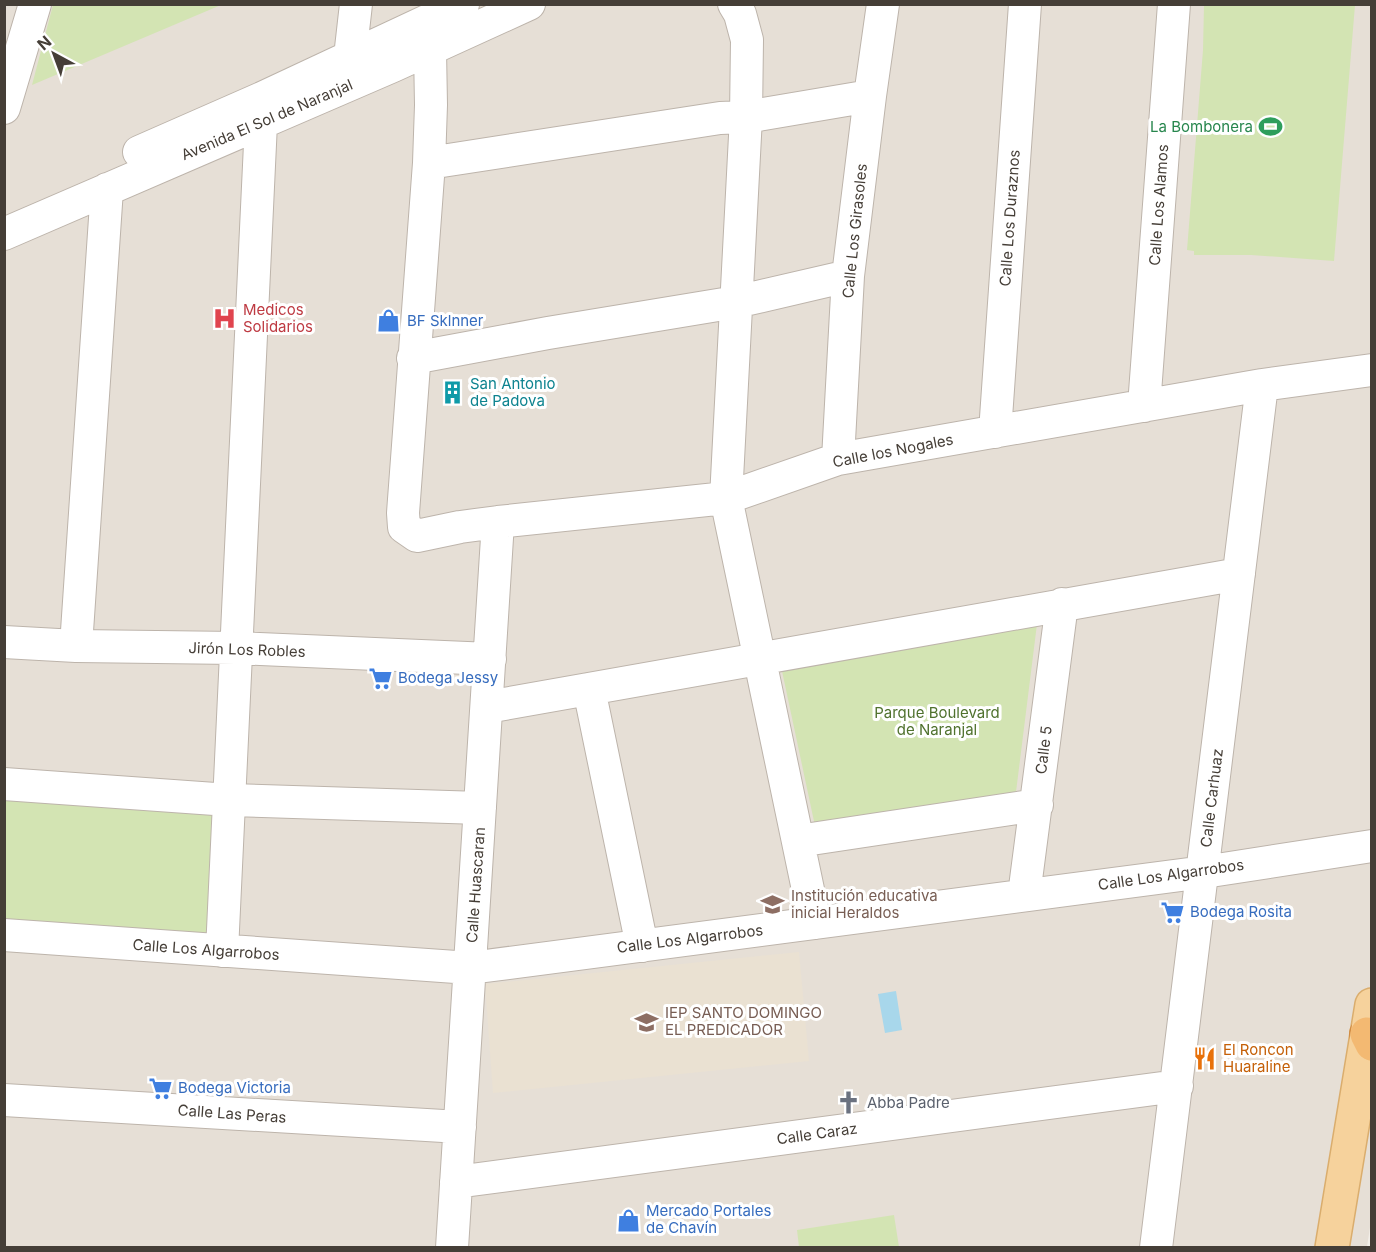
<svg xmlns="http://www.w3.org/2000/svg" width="1376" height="1252" font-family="Inter,sans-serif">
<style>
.residential{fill:#e6dfd6}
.education{fill:#eae1d2}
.green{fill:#d3e4b3}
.water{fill:#a8d7eb}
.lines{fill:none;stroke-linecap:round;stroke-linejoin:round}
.minor-casing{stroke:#bdb4ab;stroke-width:34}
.major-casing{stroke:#daad6d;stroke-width:36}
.highway-casing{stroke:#d18c43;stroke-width:36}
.minor{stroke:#fff;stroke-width:32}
.major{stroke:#f6d29c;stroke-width:33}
.highway{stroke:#f3b972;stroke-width:33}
.labels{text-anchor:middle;stroke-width:6;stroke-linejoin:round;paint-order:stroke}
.street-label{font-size:15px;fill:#453e37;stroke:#fff}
.leisure-label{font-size:15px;fill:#27864d;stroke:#fff;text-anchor:end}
.health-label{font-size:15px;fill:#be3a42;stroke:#fff;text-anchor:start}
.shop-label{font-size:15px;fill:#366cbe;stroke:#fff;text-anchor:start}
.culture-label{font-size:15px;fill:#0d838f;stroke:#fff;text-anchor:start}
.park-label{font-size:15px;fill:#50722e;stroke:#fff}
.education-label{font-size:15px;fill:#785e54;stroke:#fff;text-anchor:start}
.food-label{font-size:15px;fill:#c56008;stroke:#fff;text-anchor:start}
.worship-label{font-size:15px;fill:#5b616d;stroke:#fff;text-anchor:start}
</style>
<rect width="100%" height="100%" fill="#f2eee8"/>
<path class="residential" d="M5,5H1371L1372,1214L1367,1247L5,1248Z"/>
<path class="education" d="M799,952L809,1061L493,1093L485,984Z"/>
<path class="green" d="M53,5V4L221,5L32,85Z
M1204,5H1355L1334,261L1251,255H1194V251L1187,250L1203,50Z
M1038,616L1016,792L815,826L782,671Z
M4,792L220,808L214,943L5,925Z
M894,1215L899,1247H799L797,1230Z"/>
<path class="water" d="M896,991L902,1030L885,1033L878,994Z"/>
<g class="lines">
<defs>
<path id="minor" d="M734,4L740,14L747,40L746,117L726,498L815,923
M430,50L431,105L429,163L403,513L404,527L417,536L460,527L498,522L726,498L838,459L1262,385L1372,370
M350,57L356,4
M4,108L35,4
M139,152L262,98L463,4
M429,163L720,118L746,117L870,96
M4,234L393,66L529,4
M413,358L548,333L736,302L848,276
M1144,406L1174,4
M995,432L1025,4
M838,459L848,276L870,96L883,4
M4,642L76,646L236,648L490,659
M76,646L107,189
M589,689L642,946
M487,707L1239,574
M4,784L229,800L480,808
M798,841L1037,805
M1024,895L1062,604
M4,935L470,968L1204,872L1372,846
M222,951L261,123
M4,1100L460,1127
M456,1182L1177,1086
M452,1248L498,522
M1156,1248L1262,385"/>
<path id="major" d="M1332,1248L1372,1005"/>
<path id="highway" d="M1367,1034L1372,1044"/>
</defs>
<use href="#minor" class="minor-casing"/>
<use href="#major" class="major-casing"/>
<use href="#highway" class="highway-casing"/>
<use href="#minor" class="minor"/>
<use href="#major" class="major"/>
<use href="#highway" class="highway"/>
</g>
<defs>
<symbol id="stadium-bare" viewBox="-9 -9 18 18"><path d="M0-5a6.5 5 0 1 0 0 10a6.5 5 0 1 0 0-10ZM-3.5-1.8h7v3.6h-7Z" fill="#2e9e5b" stroke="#fff" stroke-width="2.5" paint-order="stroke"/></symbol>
<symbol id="hospital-bare" viewBox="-9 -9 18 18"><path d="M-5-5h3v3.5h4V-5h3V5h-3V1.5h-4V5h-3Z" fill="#e0444e" stroke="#fff" stroke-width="2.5" paint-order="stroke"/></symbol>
<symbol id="shop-bare" viewBox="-9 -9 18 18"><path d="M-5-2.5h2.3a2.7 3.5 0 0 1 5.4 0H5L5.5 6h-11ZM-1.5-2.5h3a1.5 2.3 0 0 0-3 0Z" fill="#3f7fe0" stroke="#fff" stroke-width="2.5" paint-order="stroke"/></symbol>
<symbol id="building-bare" viewBox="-9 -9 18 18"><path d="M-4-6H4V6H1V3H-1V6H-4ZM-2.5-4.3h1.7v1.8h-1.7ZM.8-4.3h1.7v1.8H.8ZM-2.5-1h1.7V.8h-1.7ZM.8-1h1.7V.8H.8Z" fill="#0f9aa8" stroke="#fff" stroke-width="2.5" paint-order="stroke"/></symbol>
<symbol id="supermarket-bare" viewBox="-9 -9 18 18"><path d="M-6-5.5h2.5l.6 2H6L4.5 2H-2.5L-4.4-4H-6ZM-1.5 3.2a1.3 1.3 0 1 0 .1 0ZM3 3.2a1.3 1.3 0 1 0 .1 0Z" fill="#3f7fe0" stroke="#fff" stroke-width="2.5" paint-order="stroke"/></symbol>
<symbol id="school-bare" viewBox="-9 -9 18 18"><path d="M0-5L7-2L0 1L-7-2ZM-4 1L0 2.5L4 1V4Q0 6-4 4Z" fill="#8d6e63" stroke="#fff" stroke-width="2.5" paint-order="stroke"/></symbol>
<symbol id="restaurant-bare" viewBox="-9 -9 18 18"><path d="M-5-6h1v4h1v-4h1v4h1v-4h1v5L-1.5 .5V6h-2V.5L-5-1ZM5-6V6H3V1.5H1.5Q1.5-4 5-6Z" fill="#e8710a" stroke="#fff" stroke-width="2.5" paint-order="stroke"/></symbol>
<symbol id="church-bare" viewBox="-9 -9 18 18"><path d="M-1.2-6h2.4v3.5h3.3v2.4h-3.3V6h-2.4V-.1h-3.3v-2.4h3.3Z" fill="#6b7280" stroke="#fff" stroke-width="2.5" paint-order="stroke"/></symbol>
</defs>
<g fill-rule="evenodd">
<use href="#stadium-bare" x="1254" y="110" width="33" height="33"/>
<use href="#hospital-bare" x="208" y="302" width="33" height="33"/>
<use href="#shop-bare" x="372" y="304" width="33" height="33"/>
<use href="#building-bare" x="436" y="376" width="33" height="33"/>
<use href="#supermarket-bare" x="364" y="662" width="33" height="33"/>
<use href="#school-bare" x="756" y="888" width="33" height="33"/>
<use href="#supermarket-bare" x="1156" y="896" width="33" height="33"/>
<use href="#school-bare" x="630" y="1006" width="33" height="33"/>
<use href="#restaurant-bare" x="1188" y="1042" width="33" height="33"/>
<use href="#supermarket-bare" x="144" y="1072" width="33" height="33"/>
<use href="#church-bare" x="832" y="1086" width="33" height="33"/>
<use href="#shop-bare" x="612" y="1204" width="33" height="33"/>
</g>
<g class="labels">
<g class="street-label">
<text transform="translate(267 120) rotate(-23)" y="5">Avenida El Sol de Naranjal</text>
<text transform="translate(1159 205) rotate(-86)" y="5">Calle Los Alamos</text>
<text transform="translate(1010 218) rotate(-86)" y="5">Calle Los Duraznos</text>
<text transform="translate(855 231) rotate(-84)" y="5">Calle Los Girasoles</text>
<text transform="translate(893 451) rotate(-11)" y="5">Calle los Nogales</text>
<text transform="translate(247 650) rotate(2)" y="5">Jirón Los Robles</text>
<text transform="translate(1044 750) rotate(-83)" y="5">Calle 5</text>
<text transform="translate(1212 798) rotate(-83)" y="5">Calle Carhuaz</text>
<text transform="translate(1171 875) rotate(-8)" y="5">Calle Los Algarrobos</text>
<text transform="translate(476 885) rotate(-86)" y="5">Calle Huascaran</text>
<text transform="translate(690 939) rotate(-7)" y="5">Calle Los Algarrobos</text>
<text transform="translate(206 950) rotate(4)" y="5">Calle Los Algarrobos</text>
<text transform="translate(232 1114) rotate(4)" y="5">Calle Las Peras</text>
<text transform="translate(817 1134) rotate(-8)" y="5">Calle Caraz</text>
</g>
<g class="leisure-label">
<text x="1253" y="132">La Bombonera</text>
</g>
<g class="health-label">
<text x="243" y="315">Medicos<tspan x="243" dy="17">Solidarios</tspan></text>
</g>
<g class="shop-label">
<text x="407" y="326">BF Sklnner</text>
<text x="398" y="683">Bodega Jessy</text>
<text x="1190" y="917">Bodega Rosita</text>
<text x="178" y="1093">Bodega Victoria</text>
<text x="646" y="1216">Mercado Portales<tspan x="646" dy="17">de Chavín</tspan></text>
</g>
<g class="culture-label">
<text x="470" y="389">San Antonio<tspan x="470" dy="17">de Padova</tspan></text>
</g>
<g class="park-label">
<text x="937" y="718">Parque Boulevard<tspan x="937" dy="17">de Naranjal</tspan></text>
</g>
<g class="education-label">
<text x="791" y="901">Institución educativa<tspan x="791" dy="17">inicial Heraldos</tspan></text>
<text x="665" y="1018">IEP SANTO DOMINGO<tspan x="665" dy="17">EL PREDICADOR</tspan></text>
</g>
<g class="food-label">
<text x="1223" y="1055">El Roncon<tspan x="1223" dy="17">Huaraline</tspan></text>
</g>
<g class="worship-label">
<text x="867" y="1108">Abba Padre</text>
</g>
</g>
<rect width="1376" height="1252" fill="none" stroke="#453e37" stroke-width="12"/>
<g transform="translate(54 54) rotate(319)" stroke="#ffffff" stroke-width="4.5" paint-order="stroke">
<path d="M0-4.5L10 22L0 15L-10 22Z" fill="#453e37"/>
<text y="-9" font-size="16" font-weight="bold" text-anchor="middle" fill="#453e37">N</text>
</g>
</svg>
